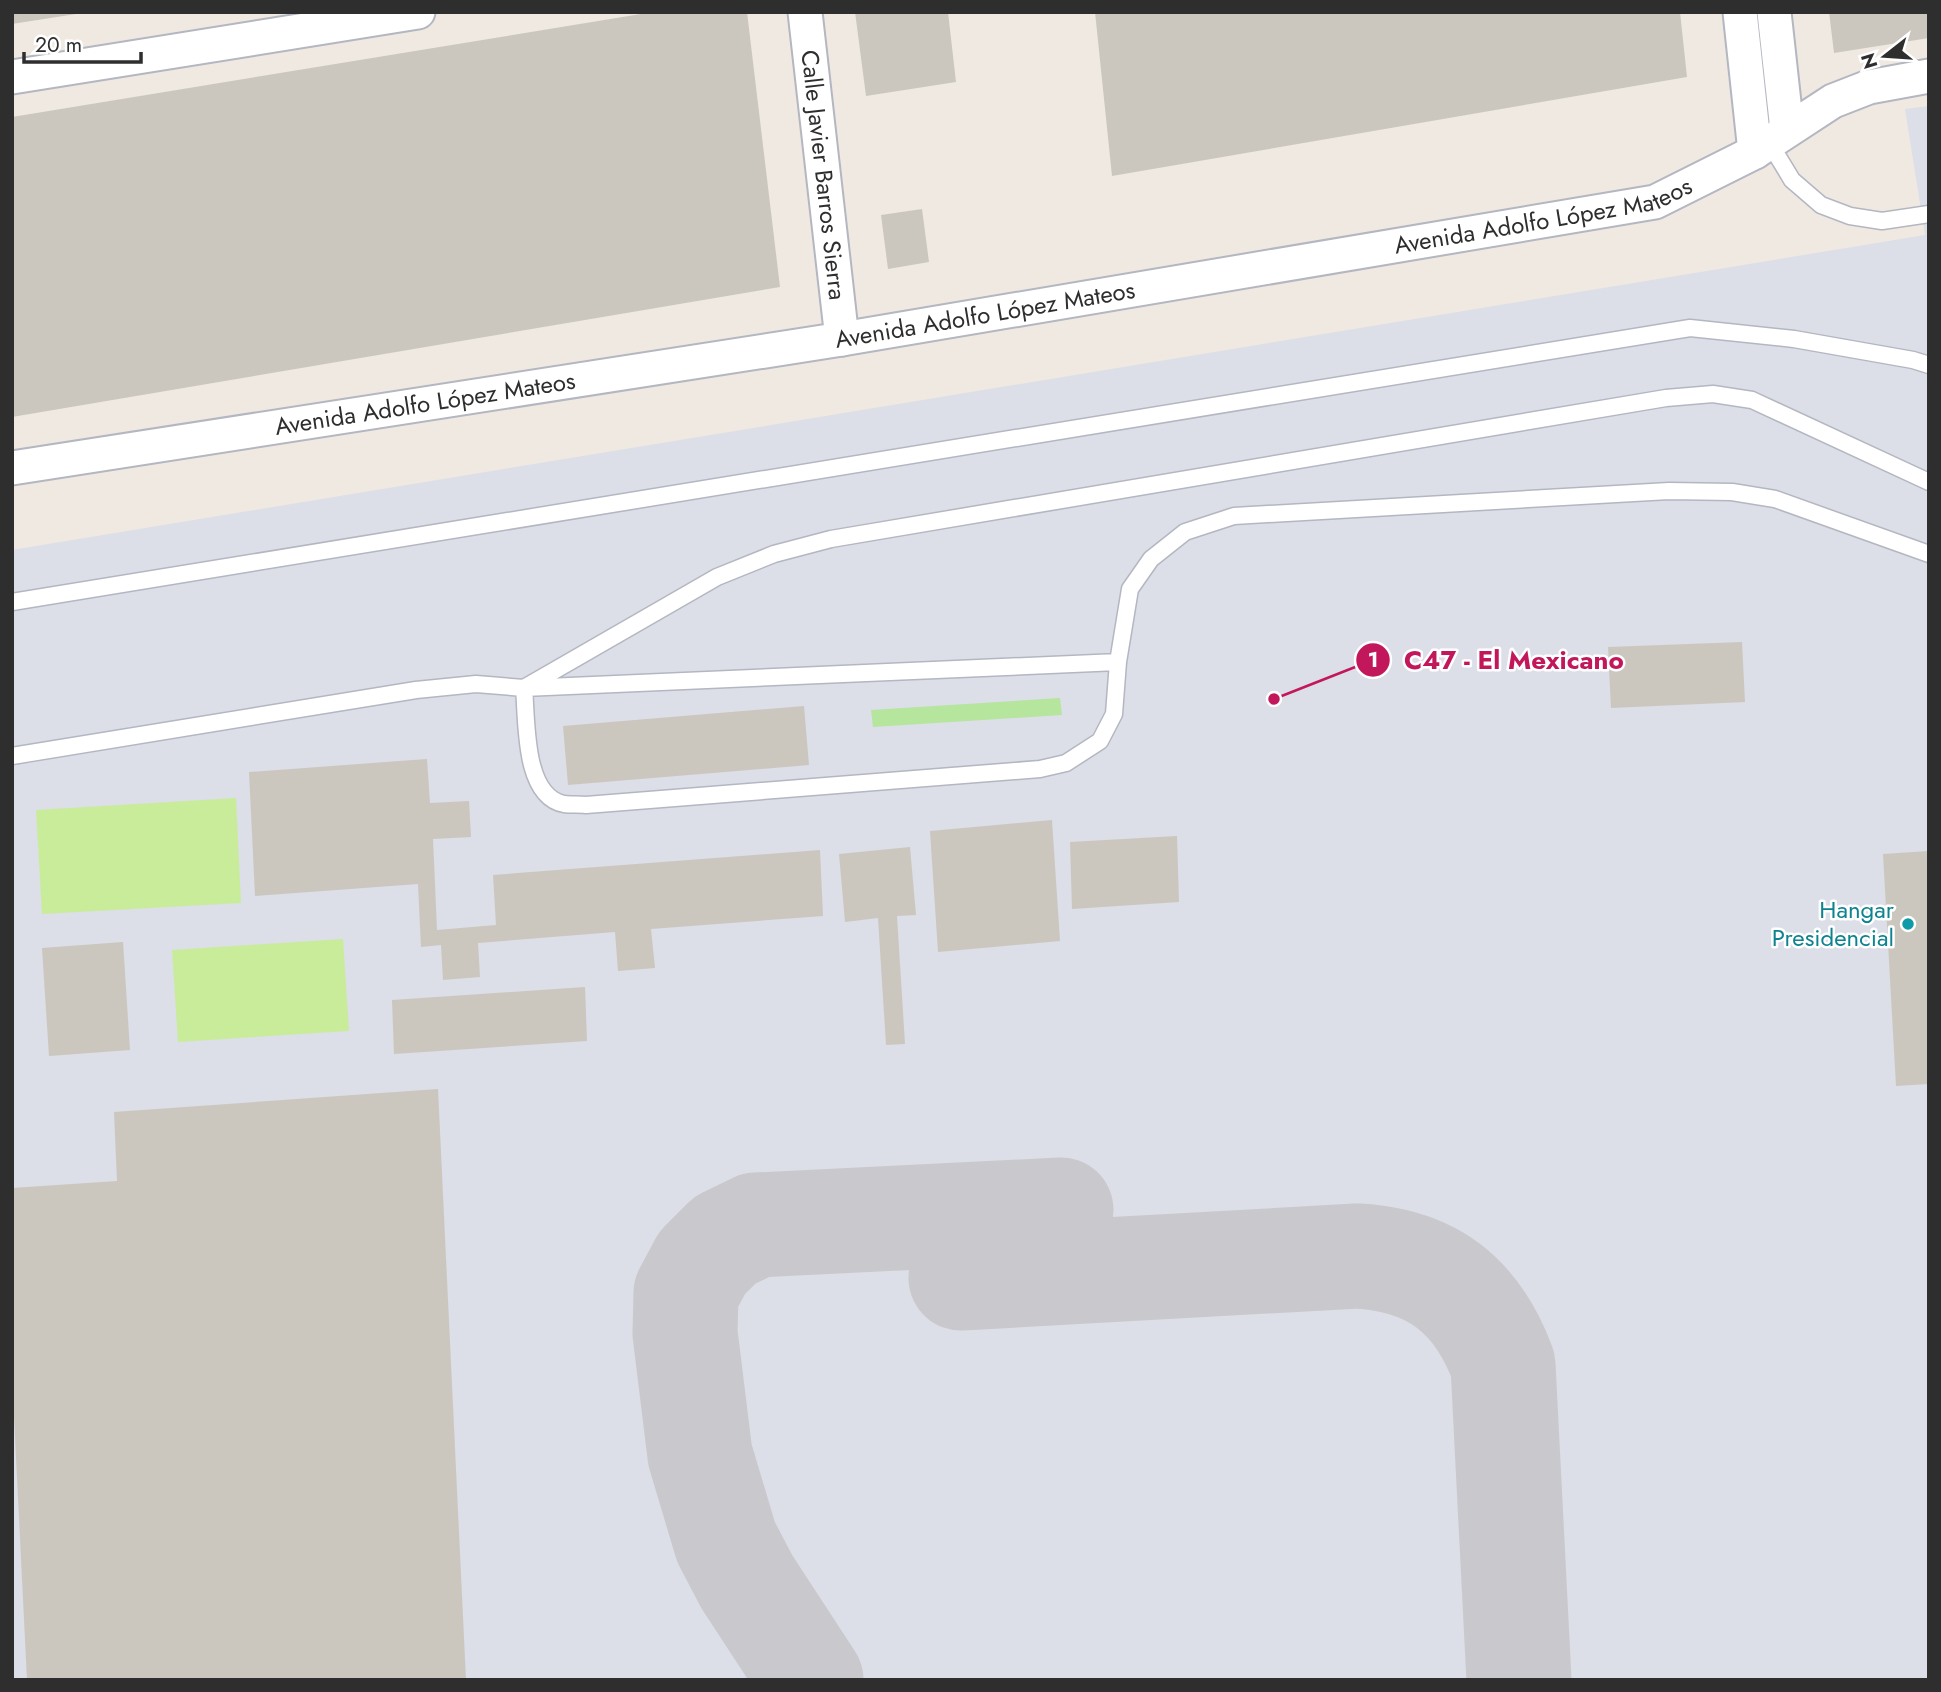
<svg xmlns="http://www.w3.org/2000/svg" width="1941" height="1692" font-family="Jost,sans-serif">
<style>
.airport{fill:#dcdee8}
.green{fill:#b6e59e}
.pitch{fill:#c9ec9a}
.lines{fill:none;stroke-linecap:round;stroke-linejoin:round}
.taxiway{stroke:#c9c8cc;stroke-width:105}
.building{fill:#cbc7bf}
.service-casing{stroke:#b4b7c1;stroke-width:19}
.minor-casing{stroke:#b4b7c1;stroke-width:37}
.service{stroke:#fff;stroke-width:16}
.minor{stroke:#fff;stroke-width:33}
.culture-dot{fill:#0f9aa8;stroke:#fff;stroke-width:2.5}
.labels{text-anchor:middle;stroke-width:5;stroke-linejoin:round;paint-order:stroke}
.street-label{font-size:24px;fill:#2e2e2e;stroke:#fff}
.culture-label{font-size:24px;fill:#0d838f;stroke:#fff;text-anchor:end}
.leader{fill:none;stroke:#c2185b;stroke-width:2.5}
.callout-dot{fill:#c2185b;stroke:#fff;stroke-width:2.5}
.mark-label{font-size:21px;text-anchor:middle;font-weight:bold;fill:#fff}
.callout-label{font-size:26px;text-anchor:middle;font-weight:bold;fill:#c2185b;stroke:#fff;stroke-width:5;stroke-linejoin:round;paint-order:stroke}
</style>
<rect width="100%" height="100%" fill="#efe9e1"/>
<path class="airport" d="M1929,106V1680H12V550L1925,235L1905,109Z"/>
<path class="green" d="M1060,698L1062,715L873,727L871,710Z"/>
<path class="pitch" d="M236,798L241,903L42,914L36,810Z
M343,939L349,1031L178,1042L172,950Z"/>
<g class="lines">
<path class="taxiway" d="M961,1278L1357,1256C1432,1260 1477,1295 1503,1365L1519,1680
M811,1680L747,1582L726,1542L700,1455L685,1333L686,1293L702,1263L725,1240L756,1225L1061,1210"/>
</g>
<path class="building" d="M12,12H76V14L12,24Z
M653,12H747L780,287L12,417V117Z
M855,12H948L956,82L866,96Z
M1095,12H1680L1687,77L1112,176Z
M1829,12H1929V38L1834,53Z
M922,209L929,262L888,269L881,215Z
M1742,642L1745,702L1611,708L1608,647Z
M804,706L809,765L568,785L563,726Z
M427,759L430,803L469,801L471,837L433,839L437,930L496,925L493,875L820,850L823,916L651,929L655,968L618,971L615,932L478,943L480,977L443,980L441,945L421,947L418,884L255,896L249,772Z
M1052,820L1060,941L938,952L930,831Z
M1177,836L1179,902L1072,909L1070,842Z
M910,847L916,915L897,916L905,1044L886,1045L878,918L845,922L839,854Z
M1929,851V1084L1896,1086L1883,854Z
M123,942L130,1050L49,1056L42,948Z
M585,987L587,1041L394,1054L392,1000Z
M438,1089L466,1680H27L12,1376V1188L117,1181L114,1112Z"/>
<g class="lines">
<defs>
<path id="service" d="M1769,142L1792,180L1821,205L1850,216L1882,221L1929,214
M12,602L1690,328L1794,339L1913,360L1929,365
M524,688C527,720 523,796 564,804C571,805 579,804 586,805L1040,769L1066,763L1100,741L1114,714L1118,662L1130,589L1151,559L1185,532L1234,516L1669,491L1732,492L1775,499L1929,554
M524,688L717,577L774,554L831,539L1666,398L1713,394L1752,400L1929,482
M12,756L416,690L476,684L524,688L1118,662"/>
<g id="minor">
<path id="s1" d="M805,12L842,339"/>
<path d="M1740,12L1755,152"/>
<path d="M1774,12L1787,130"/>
<path d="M12,77L418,12"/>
<path id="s2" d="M12,468L842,339L1655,202L1755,152L1833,101L1869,87L1929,76"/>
</g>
</defs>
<use href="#service" class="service-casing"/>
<use href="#minor" class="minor-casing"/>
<use href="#service" class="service"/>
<use href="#minor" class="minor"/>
</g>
<circle class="culture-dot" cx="1908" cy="924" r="7"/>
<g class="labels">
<g class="street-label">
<text dy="8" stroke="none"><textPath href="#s1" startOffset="164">Calle Javier Barros Sierra</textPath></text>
<text dy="8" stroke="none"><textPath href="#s2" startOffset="1552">Avenida Adolfo López Mateos</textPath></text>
<text dy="8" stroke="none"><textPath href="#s2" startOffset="985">Avenida Adolfo López Mateos</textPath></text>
<text dy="8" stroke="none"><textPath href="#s2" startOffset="418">Avenida Adolfo López Mateos</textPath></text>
</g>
<g class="culture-label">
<text x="1894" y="918">Hangar<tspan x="1894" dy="28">Presidencial</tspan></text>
</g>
</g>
<path class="leader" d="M1274 699L1373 660"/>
<g class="callout-dot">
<circle cx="1274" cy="699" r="7"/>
<circle cx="1373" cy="660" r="18"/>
</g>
<g class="mark-label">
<text x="1373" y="667">1</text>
</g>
<g class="callout-label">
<text x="1514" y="669">C47 - El Mexicano</text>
</g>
<rect width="1941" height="1692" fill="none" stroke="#2e2e2e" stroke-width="28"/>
<g transform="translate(1885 56) rotate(253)" stroke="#ffffff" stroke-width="5" paint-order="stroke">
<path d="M0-5L12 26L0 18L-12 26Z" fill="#2e2e2e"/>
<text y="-10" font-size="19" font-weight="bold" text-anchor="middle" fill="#2e2e2e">N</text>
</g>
<path d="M24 52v10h117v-10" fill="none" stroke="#2e2e2e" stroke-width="3.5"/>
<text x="35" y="52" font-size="21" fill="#2e2e2e" stroke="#ffffff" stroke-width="5" paint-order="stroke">20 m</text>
</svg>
